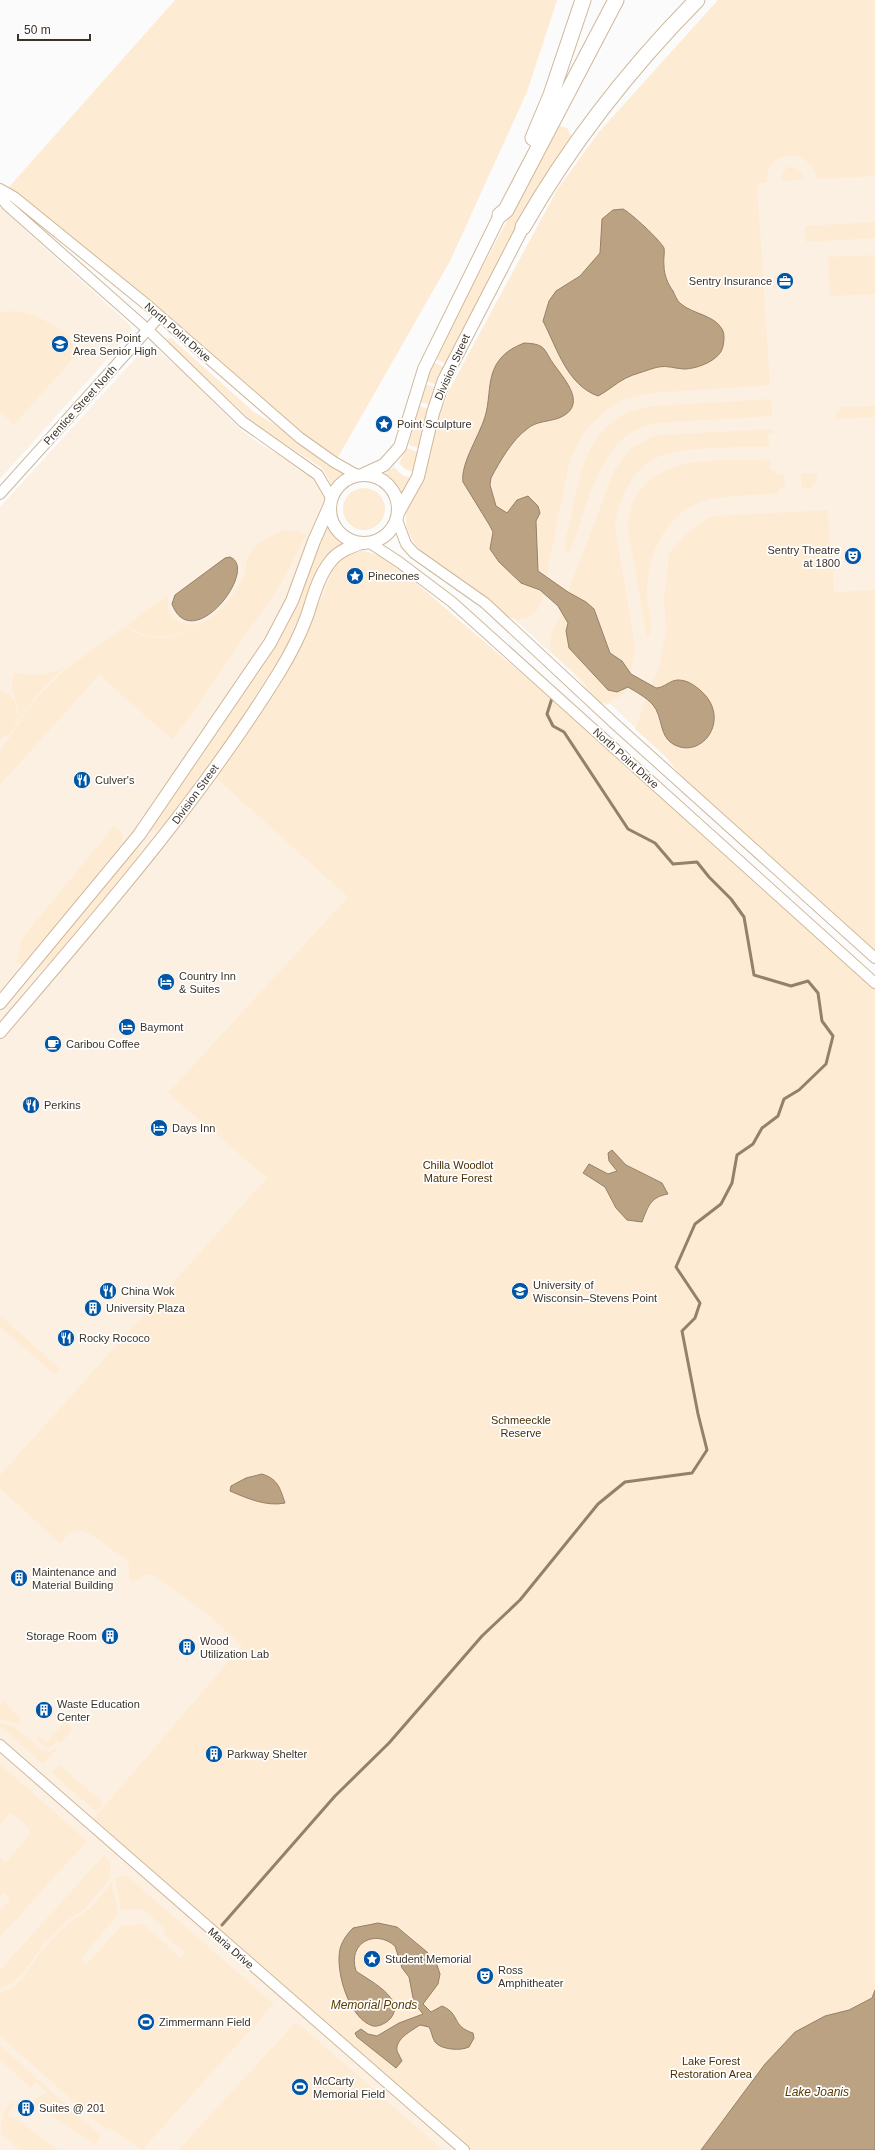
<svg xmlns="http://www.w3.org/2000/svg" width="875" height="2150" font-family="Helvetica,sans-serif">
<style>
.built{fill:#fcf0e2}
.green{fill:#feebd3;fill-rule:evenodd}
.water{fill:#bba282;stroke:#958167}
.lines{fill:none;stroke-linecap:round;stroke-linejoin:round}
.stream{stroke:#958167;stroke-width:3}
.tertiary-casing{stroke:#cfb89a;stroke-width:12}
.secondary-casing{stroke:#cfb89a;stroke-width:14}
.motorway-casing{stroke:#cfb89a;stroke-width:17}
.tertiary{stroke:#fff;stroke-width:10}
.secondary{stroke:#fff;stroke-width:12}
.motorway{stroke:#fff;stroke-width:15}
.labels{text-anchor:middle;stroke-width:3.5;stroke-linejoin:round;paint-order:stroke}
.poi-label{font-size:11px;fill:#3c3327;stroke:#fff;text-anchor:start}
.street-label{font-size:11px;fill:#3c3327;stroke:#fff}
.park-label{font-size:11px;fill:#492f04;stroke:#fff}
.water-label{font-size:12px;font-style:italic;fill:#5d3b00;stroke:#fff}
</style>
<rect width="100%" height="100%" fill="#fbfbfb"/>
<path class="built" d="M875,0V951L679,773L667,758L610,704L602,705L592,696L574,674L432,544L511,292Z
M0,207L131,326V331L110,356L0,479Z
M151,345L180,369L240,429L263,446L293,462L315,480L321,488L325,499L324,509L329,526L344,540L365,551L875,2150H0V507L143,350Z"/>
<path class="green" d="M175,0H557L527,92L450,261L337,459L308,439L148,298L9,187Z
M718,0H875V176L817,179C810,145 763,149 767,183H757L770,385L651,393L622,400L609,408L586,429L570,459L546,578L538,571L537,566L536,521L540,513L517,500L507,513H504C472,491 506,446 527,429C533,424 544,424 548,419C557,409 563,396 569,385L555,366L545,347L491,381C489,396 487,412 482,427C476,445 460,462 463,482L528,586L544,593C541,608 532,622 514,619C503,617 495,605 488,599C467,581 430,564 415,544C411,538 406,529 406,522C404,509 415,497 420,485C429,463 431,437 439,415C441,407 447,400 448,392L557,190L598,133ZM602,219H638C644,227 663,243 664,249C665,254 663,260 664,265C664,277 672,292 679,302C688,314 708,315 719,325L712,360L695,368L684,369L664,365L636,374L617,384L576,383L543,321L549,301L556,291L580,276L600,253Z
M558,125L567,128L572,138L514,231L446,364L434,358Z
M788,167C797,166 802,172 804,180L781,181L783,172Z
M875,222V238L806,242L805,226Z
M875,255V294L830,296L828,257Z
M0,312C24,308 48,319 66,335C71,339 74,347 78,353L14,425L0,412Z
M169,338H171L254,412L277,426L327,465L347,474L338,479L333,487L322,468L257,426L167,341Z
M433,362L444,367L437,385L426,381Z
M425,384L436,388L430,405L420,402Z
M771,399L772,416L657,423C599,432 589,503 571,549L569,552L566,551C563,541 570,523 572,512C583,461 591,416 652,406Z
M419,406L429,409L424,426L414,423Z
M875,406V417L836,419V412L841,407Z
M413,427L423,430L419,448L409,445Z
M773,429L774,433H768L769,446C740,448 686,446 660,456C633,468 617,499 615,527L635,646L631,674L619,658L610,653C607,647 607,640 604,635C596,620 583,601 568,592L614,471L630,449L651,437L661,435Z
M407,448L418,452L413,472L405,469L399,463Z
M770,459L771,471L777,470V475H784L785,488H779V493C758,495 736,495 715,498C663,507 640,565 649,612C651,619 653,633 647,638L628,528C633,450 715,462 770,459Z
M394,467L402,475L411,478L402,497L394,482L383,475Z
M817,473C818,481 815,485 808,489L802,488L801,474Z
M343 509a21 21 0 1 1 42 0a21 21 0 1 1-42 0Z
M828,510L834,592L875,590V951L688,784L667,758L635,729C640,720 641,710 646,699L653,705L668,741L705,738L714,725L677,680L659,688L651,686L659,668L666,631L664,597L669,553L684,536L703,521L714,516Z
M327,522L332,533L345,542L334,549L323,561L306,603L284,651L230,735L167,821L158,829L148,833V830L206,750L282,633L296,607Z
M285,530L298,532L306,535L281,584L173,740L99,675L0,785V752L32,703L62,672L125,626C164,655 213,625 236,590C239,585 243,579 245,573C247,565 246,557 252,550C259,542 274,533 285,530Z
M365,551L380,556L395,565L501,656L606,741L875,983V2150H464L89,1824L242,1646L206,1613L154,1576L148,1574L136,1581L130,1580C127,1575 131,1569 128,1563C125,1555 118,1554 112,1550C96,1539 78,1517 60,1544L0,1488V1475L267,1178L168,1093L348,897L216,778L285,669L323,596L333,569L345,558L356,552Z
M169,594C161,618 185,631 205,621C182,637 149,644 127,625Z
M562,612L568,623L566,631L569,648L608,690L617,692L628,687C625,695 610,704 601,703L592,694L581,679L553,654C545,639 556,625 562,612Z
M68,666C47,680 32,700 18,722C23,702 5,692 15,672C34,678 51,674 68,666Z
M0,691C20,693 23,723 9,734C6,736 3,737 0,739Z
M114,826L123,835L122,843L28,960L23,964L15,963C21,956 19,946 23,937Z
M136,848L139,850L136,861L51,963L39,971L37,968Z
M0,1315L59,1368L58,1372L53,1373L0,1327Z
M4,1700L21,1720L18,1724L0,1719V1705Z
M66,1720L72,1729L61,1743L57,1741L48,1749L38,1741L37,1740L40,1737L47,1742Z
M0,1723L15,1727L42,1750L50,1752L57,1747L58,1748L43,1764L0,1726Z
M0,1764L87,1841L0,1937V1911L10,1899L4,1893L0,1897V1858L5,1863L31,1834C26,1825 20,1818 10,1813L0,1824Z
M59,1765L104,1803L96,1812L51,1772Z
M104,1855L110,1861L111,1877L85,1909L69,1919L42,1946L22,1975L10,1984L0,1989V1970Z
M126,1875L274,2004L142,2150L108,2127L106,2130L0,2036V1993L13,1987L23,1978L40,1953L60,1931L69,1923L90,1909L111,1883L116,1899L118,1915L81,1958L87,1964L121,1926L143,1924L181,1958L185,1953L162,1933L165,1929L143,1909L121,1910L115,1879Z
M295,2023L299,2024L443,2150H178Z
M0,2045L101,2136L96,2145L34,2104L37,2098L47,2092L36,2082L31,2088L0,2060Z
M12,2102L15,2105L8,2113V2116L16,2119L59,2150H19L1,2133C0,2124 4,2107 12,2102Z"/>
<path class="water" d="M623,209C631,213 660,240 664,248C665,253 663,260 664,266C664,275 668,284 673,291C675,295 677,301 681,304C693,314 714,315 722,329C725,334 724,341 723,346C721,360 697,369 684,369C670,368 666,364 651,369C643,372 634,374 626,378C616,383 608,391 598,396C567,385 557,348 543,321L549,301L556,291L580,276L600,253L602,219L613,210Z
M524,343C548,344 543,350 555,366C566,381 588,406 559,418C548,422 536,421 527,429C512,440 500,461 491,478L490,485L496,506L507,513L517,500L528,496L538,506L540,513L536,521L538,571L568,592L586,602L594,609L610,653L622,661L631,674L656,688C664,688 670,680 678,680C687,680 694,685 700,690C733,718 702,761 673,744C659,736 663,717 653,705C646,697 636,692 628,687L617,692L608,690L569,648L566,631L568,623L558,606L540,590L521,583L499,562L490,549L493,532L490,526L463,482C460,463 481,434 486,413C490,397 488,379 496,365C503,353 512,348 524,343Z
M230,557C260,569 192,657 172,604L175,595L225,558Z
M612,1150L626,1165L662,1183L668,1194C650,1197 648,1207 642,1222L627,1220L616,1208L605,1187L583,1173L589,1164L608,1174L617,1171L609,1161L608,1153Z
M262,1474C278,1479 280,1488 285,1503C267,1507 246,1498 230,1491L231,1486L246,1478Z
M378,1923L397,1927L427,1952L437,1965L440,1974L438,1984L423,2004L431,2012L442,2006C461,2014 451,2026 473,2033L474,2038L469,2047C461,2051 441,2050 435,2042C432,2038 432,2032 429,2027L420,2025C411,2031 395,2039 397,2051L402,2061L396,2068L357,2037L355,2033L361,2029L368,2034L377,2036L399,2023L423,2014L414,2003L409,1977L402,1968L395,1946C376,1929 347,1942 356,1971C368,1980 408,1999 390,2019C386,2023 379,2027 373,2026C349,2019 335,1971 340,1949C342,1941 347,1934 353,1928Z
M875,1990V2150H701L765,2064L795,2032L825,2016L849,2010L872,1998Z"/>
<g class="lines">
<path class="stream" d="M222,1925L335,1796L389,1743L482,1636L520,1600L598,1504L625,1482L692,1473L707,1450L698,1414L682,1331L695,1318L700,1303L676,1267L695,1224L721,1204L732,1183L737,1155L753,1144L762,1128L778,1116L784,1099L799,1090L826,1064L833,1036L822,1021L818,993L808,981L791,986L754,975L744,917L731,899L709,877L697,862L673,864L655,843L628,829L564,732L553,726L547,714L553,695"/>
<defs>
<path id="tertiary" d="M0,189L14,197L146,304L300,438L334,462L357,475
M0,196L7,205L148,330L243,422L318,475L332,499
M0,494L160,316
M397,520L406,544L414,553L485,603L615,724L875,958
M370,543L399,562L452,602L875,983
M0,1745L464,2150"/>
<path id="secondary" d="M364,474L384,465L400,447L424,369L500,215
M330 509a34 34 0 1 1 68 0a34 34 0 1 1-68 0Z
M398,513L418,477L433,413L444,380L523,227
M0,1003L139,835L270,643L292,601L314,541L330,505
M0,1032C99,916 200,801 280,671C291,653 300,635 307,616C313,598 318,577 330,562C337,552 350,547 361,543"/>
<path id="motorway" d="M533,138L551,95L583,0
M500,215L506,210L616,0
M523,227C571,143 629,69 697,0"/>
</defs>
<use href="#tertiary" class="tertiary-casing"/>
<use href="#secondary" class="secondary-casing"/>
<use href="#motorway" class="motorway-casing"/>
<use href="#tertiary" class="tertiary"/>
<use href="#secondary" class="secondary"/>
<use href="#motorway" class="motorway"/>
</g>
<defs>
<symbol id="office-disc" viewBox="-11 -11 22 22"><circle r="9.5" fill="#0056a4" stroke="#fff"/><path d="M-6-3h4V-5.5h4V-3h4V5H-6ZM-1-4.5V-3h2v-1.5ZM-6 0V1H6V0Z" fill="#fff"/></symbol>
<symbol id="school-disc" viewBox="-11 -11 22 22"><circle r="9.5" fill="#0056a4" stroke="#fff"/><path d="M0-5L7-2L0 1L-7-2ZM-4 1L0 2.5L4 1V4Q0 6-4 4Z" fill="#fff"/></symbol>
<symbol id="sight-disc" viewBox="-11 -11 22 22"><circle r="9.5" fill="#0056a4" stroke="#fff"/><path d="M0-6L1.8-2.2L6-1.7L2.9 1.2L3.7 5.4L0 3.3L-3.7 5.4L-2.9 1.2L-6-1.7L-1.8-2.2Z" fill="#fff"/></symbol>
<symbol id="theatre-disc" viewBox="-11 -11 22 22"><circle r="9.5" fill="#0056a4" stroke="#fff"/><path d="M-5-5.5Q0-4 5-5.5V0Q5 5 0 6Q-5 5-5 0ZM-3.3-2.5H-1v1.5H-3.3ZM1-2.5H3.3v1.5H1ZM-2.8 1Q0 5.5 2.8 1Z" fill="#fff"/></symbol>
<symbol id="restaurant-disc" viewBox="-11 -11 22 22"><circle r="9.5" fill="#0056a4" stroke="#fff"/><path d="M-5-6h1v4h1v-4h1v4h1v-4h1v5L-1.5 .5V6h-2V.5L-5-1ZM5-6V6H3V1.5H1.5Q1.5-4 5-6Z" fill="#fff"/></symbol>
<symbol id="hotel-disc" viewBox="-11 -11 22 22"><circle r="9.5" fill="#0056a4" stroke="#fff"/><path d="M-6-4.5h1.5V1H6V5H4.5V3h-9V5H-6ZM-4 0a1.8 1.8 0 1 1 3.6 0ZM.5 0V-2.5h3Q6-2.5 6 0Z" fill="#fff"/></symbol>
<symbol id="cafe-disc" viewBox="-11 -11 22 22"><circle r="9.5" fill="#0056a4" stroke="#fff"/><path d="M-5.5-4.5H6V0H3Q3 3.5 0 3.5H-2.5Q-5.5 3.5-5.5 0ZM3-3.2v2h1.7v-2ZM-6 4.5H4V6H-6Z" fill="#fff"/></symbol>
<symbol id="university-disc" viewBox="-11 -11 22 22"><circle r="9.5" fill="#0056a4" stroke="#fff"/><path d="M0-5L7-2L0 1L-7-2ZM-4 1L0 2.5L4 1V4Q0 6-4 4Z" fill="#fff"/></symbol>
<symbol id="building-disc" viewBox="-11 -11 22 22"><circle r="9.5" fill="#0056a4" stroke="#fff"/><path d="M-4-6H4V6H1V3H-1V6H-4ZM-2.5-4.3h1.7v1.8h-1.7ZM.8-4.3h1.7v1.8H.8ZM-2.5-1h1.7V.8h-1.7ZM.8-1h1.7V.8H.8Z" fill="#fff"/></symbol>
<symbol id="stadium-disc" viewBox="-11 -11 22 22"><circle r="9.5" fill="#0056a4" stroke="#fff"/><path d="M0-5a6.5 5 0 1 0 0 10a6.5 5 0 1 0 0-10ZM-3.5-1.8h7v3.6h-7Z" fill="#fff"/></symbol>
</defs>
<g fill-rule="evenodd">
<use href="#office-disc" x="775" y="271" width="20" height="20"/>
<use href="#school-disc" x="50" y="334" width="20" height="20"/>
<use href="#sight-disc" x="374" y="414" width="20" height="20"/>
<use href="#theatre-disc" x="843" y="546" width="20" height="20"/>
<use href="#sight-disc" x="345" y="566" width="20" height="20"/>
<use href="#restaurant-disc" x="72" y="770" width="20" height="20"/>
<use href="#hotel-disc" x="156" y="972" width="20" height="20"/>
<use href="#hotel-disc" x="117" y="1017" width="20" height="20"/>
<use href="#cafe-disc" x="43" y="1034" width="20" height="20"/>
<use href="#restaurant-disc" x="21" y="1095" width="20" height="20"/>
<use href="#hotel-disc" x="149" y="1118" width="20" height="20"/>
<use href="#restaurant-disc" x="98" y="1281" width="20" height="20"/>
<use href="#university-disc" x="510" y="1281" width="20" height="20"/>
<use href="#building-disc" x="83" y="1298" width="20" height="20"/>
<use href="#restaurant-disc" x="56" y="1328" width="20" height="20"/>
<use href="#building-disc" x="9" y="1568" width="20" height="20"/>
<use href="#building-disc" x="100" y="1626" width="20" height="20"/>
<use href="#building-disc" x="177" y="1637" width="20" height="20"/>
<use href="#building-disc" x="34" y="1700" width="20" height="20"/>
<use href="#building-disc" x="204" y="1744" width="20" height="20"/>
<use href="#sight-disc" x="362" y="1949" width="20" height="20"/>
<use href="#theatre-disc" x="475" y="1966" width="20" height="20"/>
<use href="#stadium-disc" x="136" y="2012" width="20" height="20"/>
<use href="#stadium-disc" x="290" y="2077" width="20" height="20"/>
<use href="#building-disc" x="16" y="2098" width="20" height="20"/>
</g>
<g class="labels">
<g class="poi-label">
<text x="772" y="285" text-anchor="end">Sentry Insurance</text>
<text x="73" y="342">Stevens Point<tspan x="73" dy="13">Area Senior High</tspan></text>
<text x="397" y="428">Point Sculpture</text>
<text x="840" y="554" text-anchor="end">Sentry Theatre<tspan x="840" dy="13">at 1800</tspan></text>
<text x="368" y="580">Pinecones</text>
<text x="95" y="784">Culver's</text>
<text x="179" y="980">Country Inn<tspan x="179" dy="13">&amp; Suites</tspan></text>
<text x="140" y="1031">Baymont</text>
<text x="66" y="1048">Caribou Coffee</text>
<text x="44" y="1109">Perkins</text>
<text x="172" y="1132">Days Inn</text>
<text x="533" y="1289">University of<tspan x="533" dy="13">Wisconsin–Stevens Point</tspan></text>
<text x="121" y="1295">China Wok</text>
<text x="106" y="1312">University Plaza</text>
<text x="79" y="1342">Rocky Rococo</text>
<text x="32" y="1576">Maintenance and<tspan x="32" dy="13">Material Building</tspan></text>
<text x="97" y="1640" text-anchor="end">Storage Room</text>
<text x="200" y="1645">Wood<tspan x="200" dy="13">Utilization Lab</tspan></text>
<text x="57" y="1708">Waste Education<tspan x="57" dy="13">Center</tspan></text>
<text x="227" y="1758">Parkway Shelter</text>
<text x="385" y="1963">Student Memorial</text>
<text x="498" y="1974">Ross<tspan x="498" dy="13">Amphitheater</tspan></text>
<text x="159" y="2026">Zimmermann Field</text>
<text x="313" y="2085">McCarty<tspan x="313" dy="13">Memorial Field</tspan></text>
<text x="39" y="2112">Suites @ 201</text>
</g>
<g class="street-label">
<text transform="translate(178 332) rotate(41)" y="4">North Point Drive</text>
<text transform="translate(452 367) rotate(-66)" y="4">Division Street</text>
<text transform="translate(80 405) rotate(-48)" y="4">Prentice Street North</text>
<text transform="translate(626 758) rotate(42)" y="4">North Point Drive</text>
<text transform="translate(195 794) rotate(-54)" y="4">Division Street</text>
<text transform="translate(231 1948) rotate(41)" y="4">Maria Drive</text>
</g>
<g class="park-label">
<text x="458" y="1169">Chilla Woodlot<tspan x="458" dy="13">Mature Forest</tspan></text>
<text x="521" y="1424">Schmeeckle<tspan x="521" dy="13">Reserve</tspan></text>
<text x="711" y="2065">Lake Forest<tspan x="711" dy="13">Restoration Area</tspan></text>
</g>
<g class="water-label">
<text x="374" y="2009">Memorial Ponds</text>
<text x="817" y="2096">Lake Joanis</text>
</g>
</g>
<path d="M18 34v6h72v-6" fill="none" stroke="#3c3327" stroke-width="2"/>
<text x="24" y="34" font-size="12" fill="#3c3327" stroke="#ffffff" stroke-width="3" paint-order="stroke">50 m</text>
</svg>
